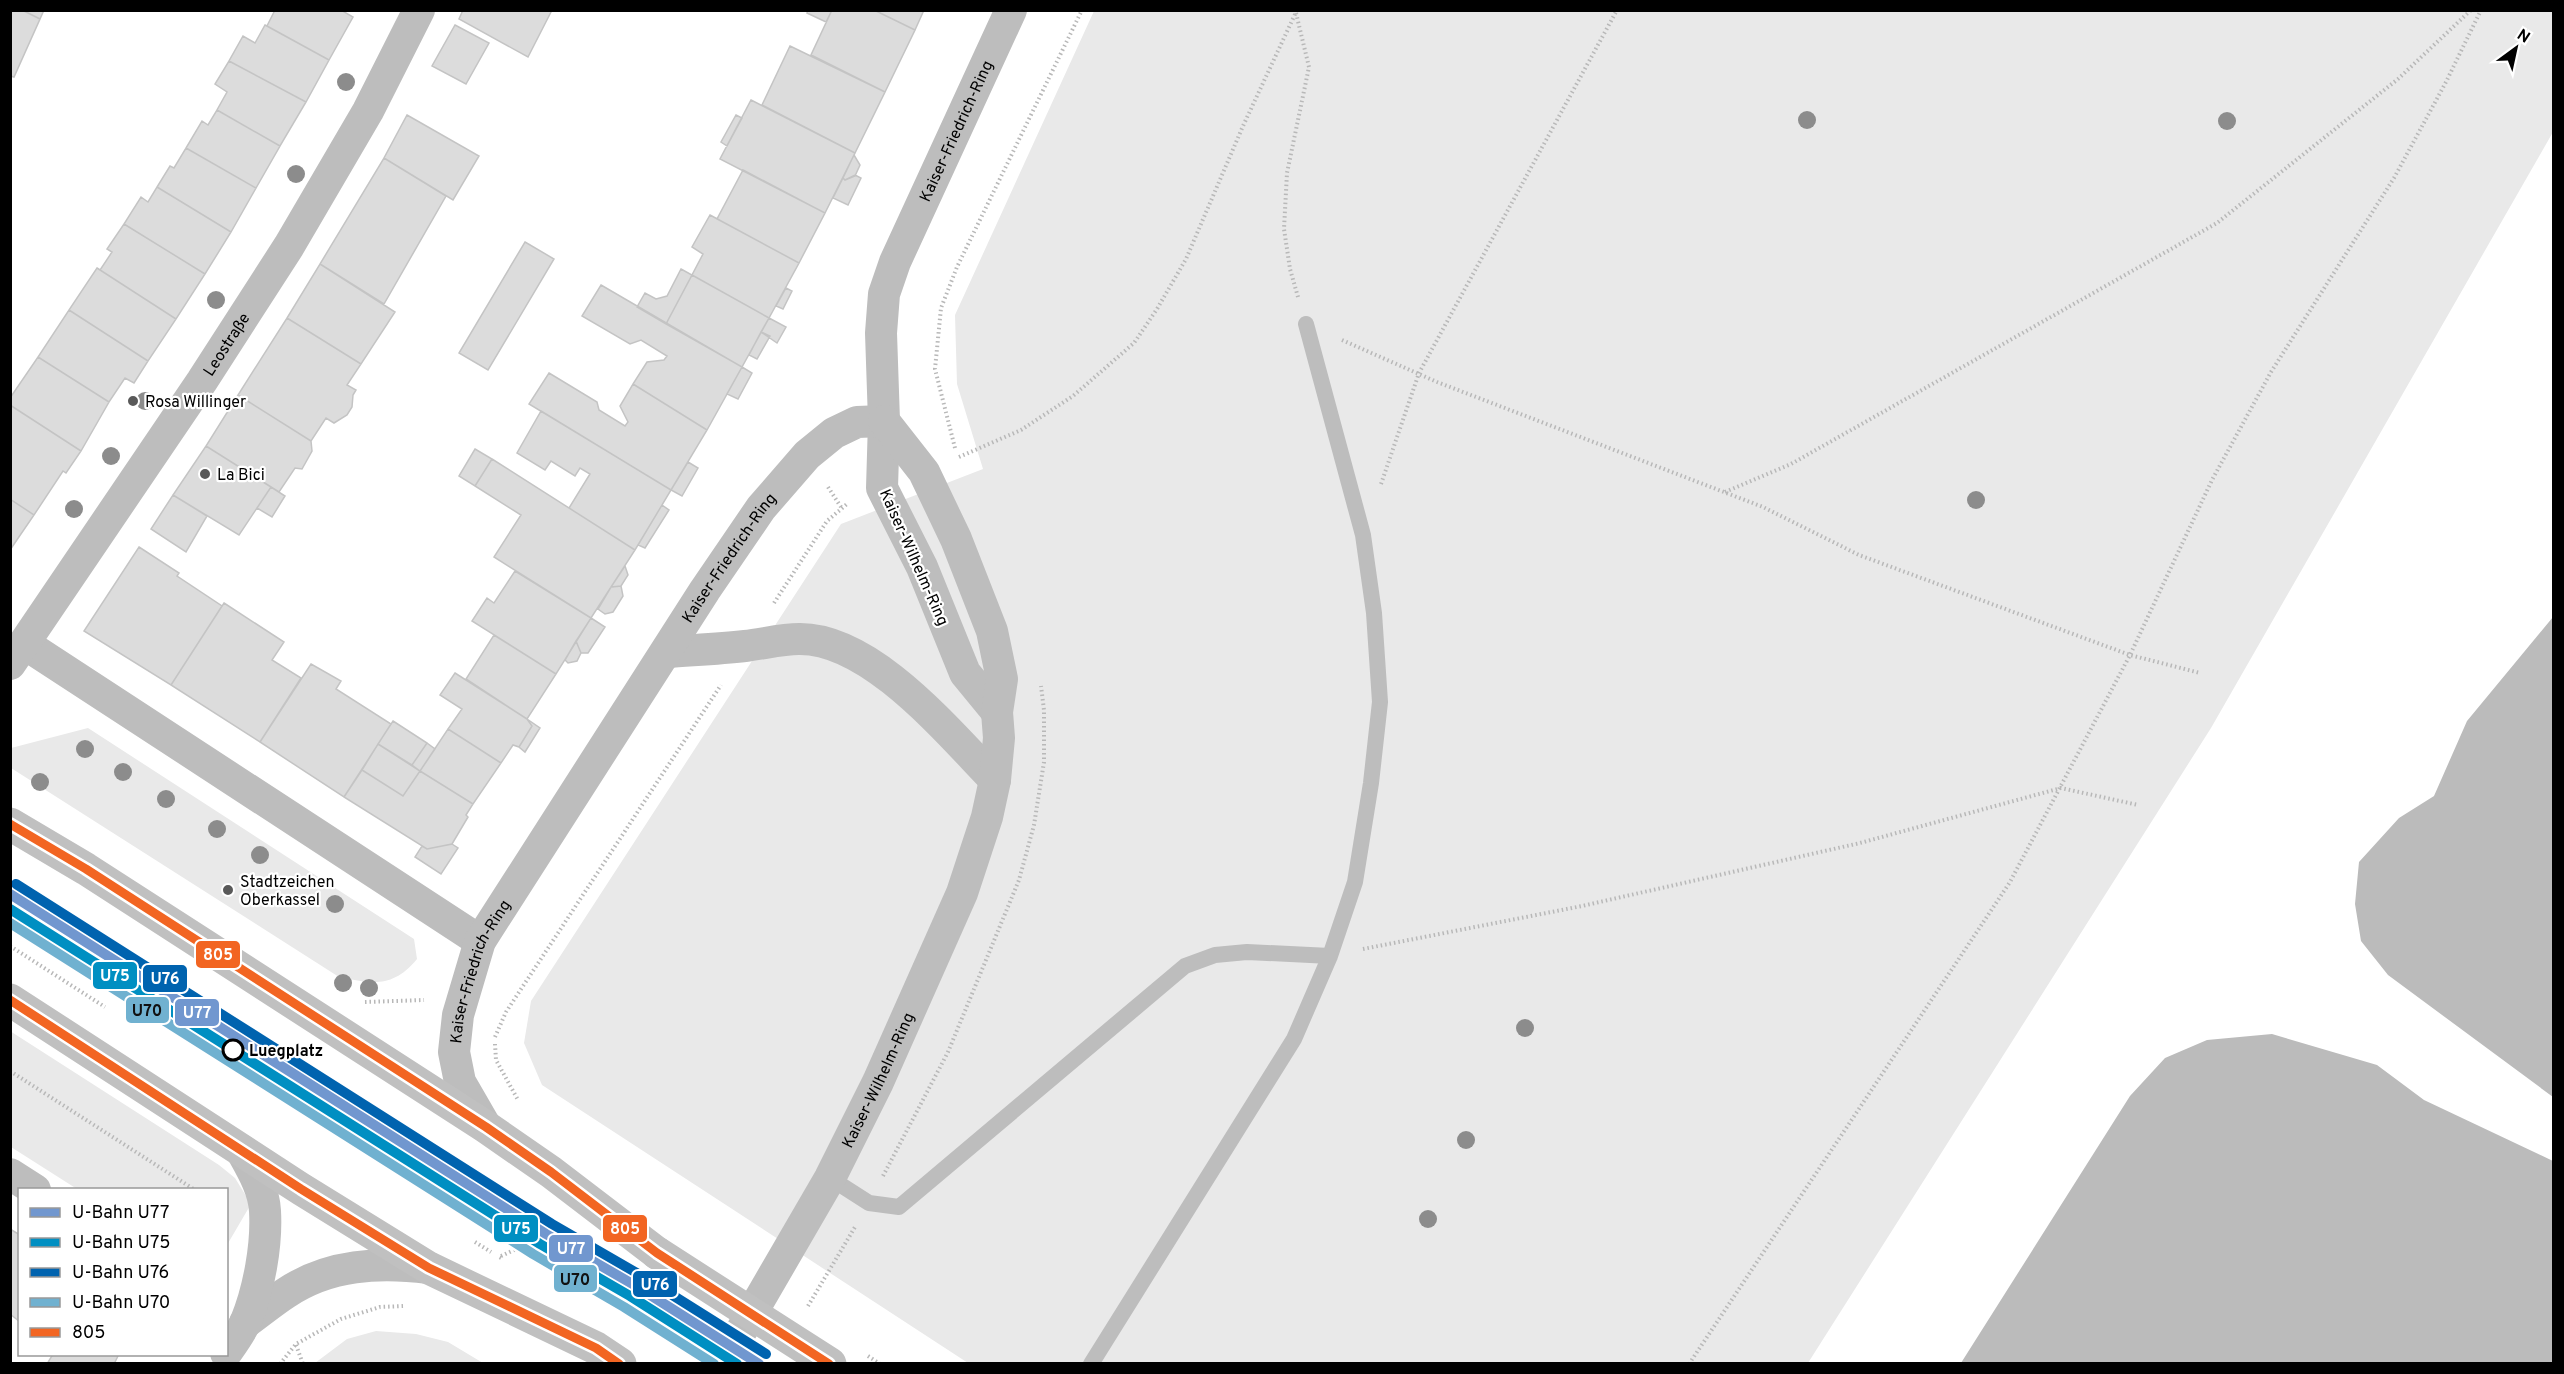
<svg xmlns="http://www.w3.org/2000/svg" width="2564" height="1374" font-family="Overpass,sans-serif">
<style>
.green{fill:#e9e9e9}
.water{fill:#bbb}
.building{fill:#dcdcdc;stroke:#c4c4c4;stroke-width:1.5}
.lines{fill:none;stroke-linecap:round;stroke-linejoin:round}
.path{stroke:#b8b8b8;stroke-width:4;stroke-dasharray:1.5 3;stroke-linecap:butt}
.lane{stroke:#bdbdbd;stroke-width:16}
.street{stroke:#bdbdbd;stroke-width:32}
.secondary{stroke:#c0c0c0;stroke-width:33}
.path-bridge{stroke:#b8b8b8;stroke-width:4;stroke-dasharray:1.5 3;stroke-linecap:butt}
.secondary-bridge{stroke:#c0c0c0;stroke-width:33}
.bus-1-casing{stroke:#fff;stroke-width:14}
.bus-1{stroke:#f26522;stroke-width:9}
.metro-1-casing{stroke:#fff;stroke-width:15}
.metro-2-casing{stroke:#fff;stroke-width:15}
.metro-3-casing{stroke:#fff;stroke-width:15}
.metro-4-casing{stroke:#fff;stroke-width:15}
.metro-1{stroke:#7197cf;stroke-width:10}
.metro-2{stroke:#008fc2;stroke-width:10}
.metro-3{stroke:#0063af;stroke-width:10}
.metro-4{stroke:#70b1d0;stroke-width:10}
.tree{fill:#8c8c8c}
.poi-dot{fill:#595959;stroke:#fff;stroke-width:2}
.stop-dot{fill:#fff;stroke:#000;stroke-width:3}
.labels{text-anchor:middle;stroke-width:4.5;stroke-linejoin:round;paint-order:stroke}
.street-label{font-size:16px;fill:#000;stroke:#fff}
.poi-label{font-size:16px;fill:#000;stroke:#fff;text-anchor:start}
.stop-label{font-size:16px;font-weight:bold;fill:#000;stroke:#fff;text-anchor:start}
.line-badge{stroke:#fff;stroke-width:2}
.badge-label{font-size:16px;text-anchor:middle;font-weight:bold;fill:#fff}
.pale-badge-label{font-size:16px;text-anchor:middle;font-weight:bold;fill:#111}
</style>
<rect width="100%" height="100%" fill="#fff"/>
<path class="green" d="M1094,11H2553V132L2211,728L1808,1363H968L542,1085L524,1043L531,1001L841,524L983,469L957,384L955,315Z
M88,728L414,939L417,959C393,988 373,984 339,977L11,768V748Z
M10,1031L219,1165L235,1178L251,1204L227,1245L226,1190L77,1189L11,1147Z
M376,1331L416,1334L448,1342L483,1363H315L347,1339Z"/>
<path class="water" d="M2553,617V1097L2388,975L2361,941L2355,904L2359,862L2399,818L2434,796L2467,721Z
M2272,1034L2377,1065L2424,1100L2553,1161V1363H1961L2130,1096L2165,1058L2207,1040Z"/>
<path class="building" d="M10,10H22L40,19L14,77L10,76Z
M22,10H44L40,19Z
M275,10H341L353,17L329,60L267,26Z
M463,10H552L528,57L459,19Z
M808,10H832L826,22L807,13Z
M832,10H874L915,30L885,92L811,55Z
M874,10H924L915,30Z
M265,25L329,60L306,102L229,61L243,36L255,43Z
M455,25L489,43L466,84L432,66Z
M790,46L885,92L855,153L762,105Z
M229,61L306,102L280,146L217,110L227,92L215,84Z
M751,100L855,153L825,213L720,159Z
M217,110L280,146L256,188L186,148L202,121L208,125Z
M407,115L479,156L453,200L384,158Z
M736,115L742,118L727,146L721,142Z
M186,148L256,188L231,232L157,187L170,166L174,168Z
M854,155L860,165L855,176L845,180L843,178Z
M384,158L446,196L384,304L320,264Z
M743,170L825,213L799,263L717,219Z
M855,175L861,178L848,205L833,198L843,178L845,180Z
M157,187L231,232L205,274L124,224L141,197L148,202Z
M710,215L799,263L769,318L692,275L703,254L692,247Z
M124,224L205,274L176,319L100,270L112,252L107,249Z
M525,242L554,259L488,370L459,353Z
M320,264L395,312L361,364L287,318Z
M97,268L176,319L148,361L69,310Z
M681,269L692,275L666,324L637,307L645,293L656,299L667,296Z
M692,275L769,318L742,367L666,324Z
M601,285L742,367L707,430L633,384L647,362L664,360L667,356L641,340L630,344L582,316Z
M786,288L792,291L783,309L776,306Z
M69,310L148,361L134,383L125,378L109,402L38,357Z
M287,318L361,364L347,385L356,390L353,395L352,407L347,415L334,423L326,418L311,441L238,395Z
M769,318L786,327L777,343L761,332Z
M761,332L770,336L757,359L749,355Z
M38,357L109,402L81,451L10,405V398Z
M742,367L752,373L738,399L727,394Z
M549,373L597,402L599,410L625,426L628,422L620,406L633,384L707,430L671,490L529,404Z
M238,395L311,441L312,451L302,469L295,468L279,492L206,446Z
M10,405L81,451L66,473L63,471L34,515L10,499Z
M541,411L671,490L635,550L569,508L590,474L580,468L575,476L551,461L545,470L517,453Z
M206,446L271,487L239,535L173,495Z
M475,449L492,459L475,486L459,476Z
M492,459L635,550L591,618L494,557L521,515L475,486Z
M688,462L698,468L682,496L671,490Z
M271,487L285,496L272,517L257,508Z
M173,495L207,516L186,552L151,529Z
M10,499L34,515L10,550Z
M662,505L669,510L645,548L638,545Z
M139,547L179,573L177,576L222,606L171,685L84,631Z
M625,566L628,575L621,586L611,587Z
M515,571L591,618L556,674L472,621L487,598L494,603Z
M621,586L623,596L613,612L605,614L598,609L611,587Z
M224,603L284,642L272,660L301,678L260,742L171,685Z
M591,618L605,627L588,653H581L576,641Z
M494,635L556,674L527,719L466,679Z
M576,641L581,653L577,661L568,663L565,660Z
M311,664L341,681L336,689L391,724L344,797L260,742Z
M455,673L527,719L532,726L519,747L513,745L501,763L448,729L462,709L440,695Z
M527,719L540,728L525,752L519,747L532,726Z
M393,721L427,743L412,765L378,744Z
M448,729L501,763L473,804L420,771Z
M427,743L435,749L420,771L412,765Z
M378,744L420,771L403,796L362,770Z
M362,770L403,796L420,771L473,804L466,815L468,817L452,844L427,849L344,797Z
M452,844L458,848L441,874L415,857L422,846L427,849Z
M10,1229L20,1235V1322L10,1314Z
M53,1354H119L114,1364H47Z"/>
<g class="lines">
<path class="path" d="M1296,13L1309,67L1287,173L1284,229L1290,269L1298,297
M1342,340L1437,382L1763,507L1859,555L2130,655L2200,673
M955,448L935,369L941,308L957,267L1082,10
M959,457L1021,430L1073,396L1134,343L1157,309L1186,259L1243,126L1297,10
M1381,484L1419,373L1617,10
M828,487L841,507
M1725,492L1791,464L2217,223L2398,79L2471,10
M774,603L827,521L847,504
M10,881L134,958
M10,946L105,1007
M1363,949L1582,906L1860,843L2061,788L2138,805
M365,1002L424,1000
M495,1037L506,1012L721,685
M495,1044L496,1060L518,1100
M10,1071L195,1190
M883,1176L948,1052L1019,880L1034,825L1044,762V710L1041,686
M501,1194L527,1210
M475,1242L491,1252
M501,1258L499,1257L557,1230L527,1210L531,1204
M808,1306L855,1227
M296,1345L303,1364
M280,1364L296,1344L341,1319L380,1307L403,1306
M1689,1364L2010,882L2130,655L2212,480L2271,372L2394,178L2446,82L2481,10"/>
<path class="lane" d="M830,1178L869,1203L899,1207L1185,966L1215,955L1247,952L1330,956
M1091,1364L1294,1039L1330,956L1355,882L1371,783L1380,702L1374,613L1363,535L1306,324"/>
<g class="street">
<path d="M25,644L480,941"/>
<path d="M667,652C693,650 719,649 745,646C763,644 781,639 799,639C871,638 948,732 995,780"/>
<path id="s1" d="M10,664L202,381L289,246L368,111L419,10"/>
<path id="s2" d="M997,712L965,673L922,567L882,488L884,421L881,333L884,294L895,262L1011,10"/>
<path id="s3" d="M486,1127L460,1082L454,1052L458,1015L480,941L705,590L761,508L807,455L834,433L857,422L884,421"/>
<path d="M10,1174L35,1190"/>
<path d="M245,1323C259,1313 272,1302 286,1293C329,1264 379,1262 429,1268"/>
<path d="M226,1353C233,1343 241,1332 246,1321C259,1289 267,1245 265,1211C264,1189 251,1168 241,1150"/>
<path id="s4" d="M722,1364L830,1178L878,1082L962,893L987,817L995,780L999,738L997,712L1002,679L992,631L956,539L924,472L884,421"/>
</g>
<path class="secondary" d="M10,824L86,869L486,1127L551,1172L657,1253
M10,1000L301,1189L429,1268L596,1348L620,1364"/>
<path class="path-bridge" d="M868,1356L880,1364"/>
<path class="secondary-bridge" d="M657,1253L830,1364"/>
<defs>
<path id="bus-1" d="M10,824L86,869L486,1127L551,1172L657,1253L829,1364
M10,1000L301,1189L429,1268L596,1348L619,1364"/>
</defs>
<use href="#bus-1" class="bus-1-casing"/>
<use href="#bus-1" class="bus-1"/>
<defs>
<path id="metro-1" d="M10,894L546,1234L636,1286L759,1364"/>
<path id="metro-2" d="M10,909L540,1244L630,1296L737,1364"/>
<path id="metro-3" d="M16,884L552,1224L642,1276L766,1354"/>
<path id="metro-4" d="M10,923L533,1254L624,1307L714,1364"/>
</defs>
<use href="#metro-1" class="metro-1-casing"/>
<use href="#metro-2" class="metro-2-casing"/>
<use href="#metro-3" class="metro-3-casing"/>
<use href="#metro-4" class="metro-4-casing"/>
<use href="#metro-1" class="metro-1"/>
<use href="#metro-2" class="metro-2"/>
<use href="#metro-3" class="metro-3"/>
<use href="#metro-4" class="metro-4"/>
</g>
<g class="tree">
<circle cx="346" cy="82" r="9"/>
<circle cx="1807" cy="120" r="9"/>
<circle cx="2227" cy="121" r="9"/>
<circle cx="296" cy="174" r="9"/>
<circle cx="216" cy="300" r="9"/>
<circle cx="145" cy="401" r="9"/>
<circle cx="111" cy="456" r="9"/>
<circle cx="1976" cy="500" r="9"/>
<circle cx="74" cy="509" r="9"/>
<circle cx="85" cy="749" r="9"/>
<circle cx="123" cy="772" r="9"/>
<circle cx="40" cy="782" r="9"/>
<circle cx="166" cy="799" r="9"/>
<circle cx="217" cy="829" r="9"/>
<circle cx="260" cy="855" r="9"/>
<circle cx="335" cy="904" r="9"/>
<circle cx="343" cy="983" r="9"/>
<circle cx="369" cy="988" r="9"/>
<circle cx="1525" cy="1028" r="9"/>
<circle cx="1466" cy="1140" r="9"/>
<circle cx="1428" cy="1219" r="9"/>
</g>
<g class="poi-dot">
<circle cx="133" cy="401" r="6"/>
<circle cx="205" cy="474" r="6"/>
<circle cx="228" cy="890" r="6"/>
</g>
<circle class="stop-dot" cx="233" cy="1050" r="10"/>
<g class="labels">
<g class="street-label">
<text dy="6" stroke="none"><textPath href="#s2" startOffset="626">Kaiser-Friedrich-Ring</textPath></text>
<text dy="6" stroke="none"><textPath href="#s1" startOffset="386">Leostraße</textPath></text>
<text transform="translate(915 557) rotate(66)" y="6">Kaiser-Wilhelm-Ring</text>
<text dy="6" stroke="none"><textPath href="#s3" startOffset="654">Kaiser-Friedrich-Ring</textPath></text>
<text dy="6" stroke="none"><textPath href="#s3" startOffset="168">Kaiser-Friedrich-Ring</textPath></text>
<text dy="6" stroke="none"><textPath href="#s4" startOffset="324">Kaiser-Wilhelm-Ring</textPath></text>
</g>
<g class="poi-label">
<text x="145" y="407">Rosa Willinger</text>
<text x="217" y="480">La Bici</text>
<text x="240" y="887">Stadtzeichen<tspan x="240" dy="18">Oberkassel</tspan></text>
</g>
<g class="stop-label">
<text x="249" y="1056">Luegplatz</text>
</g>
</g>
<g class="line-badge">
<rect x="195" y="940" width="46" height="29" rx="6" fill="#f26522"/>
<rect x="92" y="961" width="46" height="29" rx="6" fill="#008fc2"/>
<rect x="142" y="964" width="46" height="29" rx="6" fill="#0063af"/>
<rect x="125" y="996" width="45" height="28" rx="6" fill="#70b1d0"/>
<rect x="174" y="998" width="46" height="29" rx="6" fill="#7197cf"/>
<rect x="602" y="1214" width="46" height="29" rx="6" fill="#f26522"/>
<rect x="493" y="1214" width="46" height="29" rx="6" fill="#008fc2"/>
<rect x="548" y="1234" width="46" height="29" rx="6" fill="#7197cf"/>
<rect x="553" y="1264" width="45" height="29" rx="6" fill="#70b1d0"/>
<rect x="632" y="1270" width="46" height="28" rx="6" fill="#0063af"/>
</g>
<g class="badge-label">
<text x="218" y="960">805</text>
<text x="115" y="981">U75</text>
<text x="165" y="984">U76</text>
<text x="197" y="1018">U77</text>
<text x="625" y="1234">805</text>
<text x="516" y="1234">U75</text>
<text x="571" y="1254">U77</text>
<text x="655" y="1290">U76</text>
</g>
<g class="pale-badge-label">
<text x="147" y="1016">U70</text>
<text x="575" y="1285">U70</text>
</g>
<rect width="2564" height="1374" fill="none" stroke="#000000" stroke-width="24"/>
<rect x="18" y="1188" width="210" height="168" fill="#ffffff" stroke="#999999" stroke-width="1.5"/>
<rect x="30" y="1208" width="30" height="9" fill="#7197cf" stroke="#999999" stroke-width="1.5"/>
<text x="72" y="1218" font-size="18" fill="#000000">U-Bahn U77</text>
<rect x="30" y="1238" width="30" height="9" fill="#008fc2" stroke="#999999" stroke-width="1.5"/>
<text x="72" y="1248" font-size="18" fill="#000000">U-Bahn U75</text>
<rect x="30" y="1268" width="30" height="9" fill="#0063af" stroke="#999999" stroke-width="1.5"/>
<text x="72" y="1278" font-size="18" fill="#000000">U-Bahn U76</text>
<rect x="30" y="1298" width="30" height="9" fill="#70b1d0" stroke="#999999" stroke-width="1.5"/>
<text x="72" y="1308" font-size="18" fill="#000000">U-Bahn U70</text>
<rect x="30" y="1328" width="30" height="9" fill="#f26522" stroke="#999999" stroke-width="1.5"/>
<text x="72" y="1338" font-size="18" fill="#000000">805</text>
<g transform="translate(2516 48) rotate(33)" stroke="#ffffff" stroke-width="4.5" paint-order="stroke">
<path d="M0-4.5L10 22L0 15L-10 22Z" fill="#000000"/>
<text y="-9" font-size="16" font-weight="bold" text-anchor="middle" fill="#000000">N</text>
</g>
</svg>
